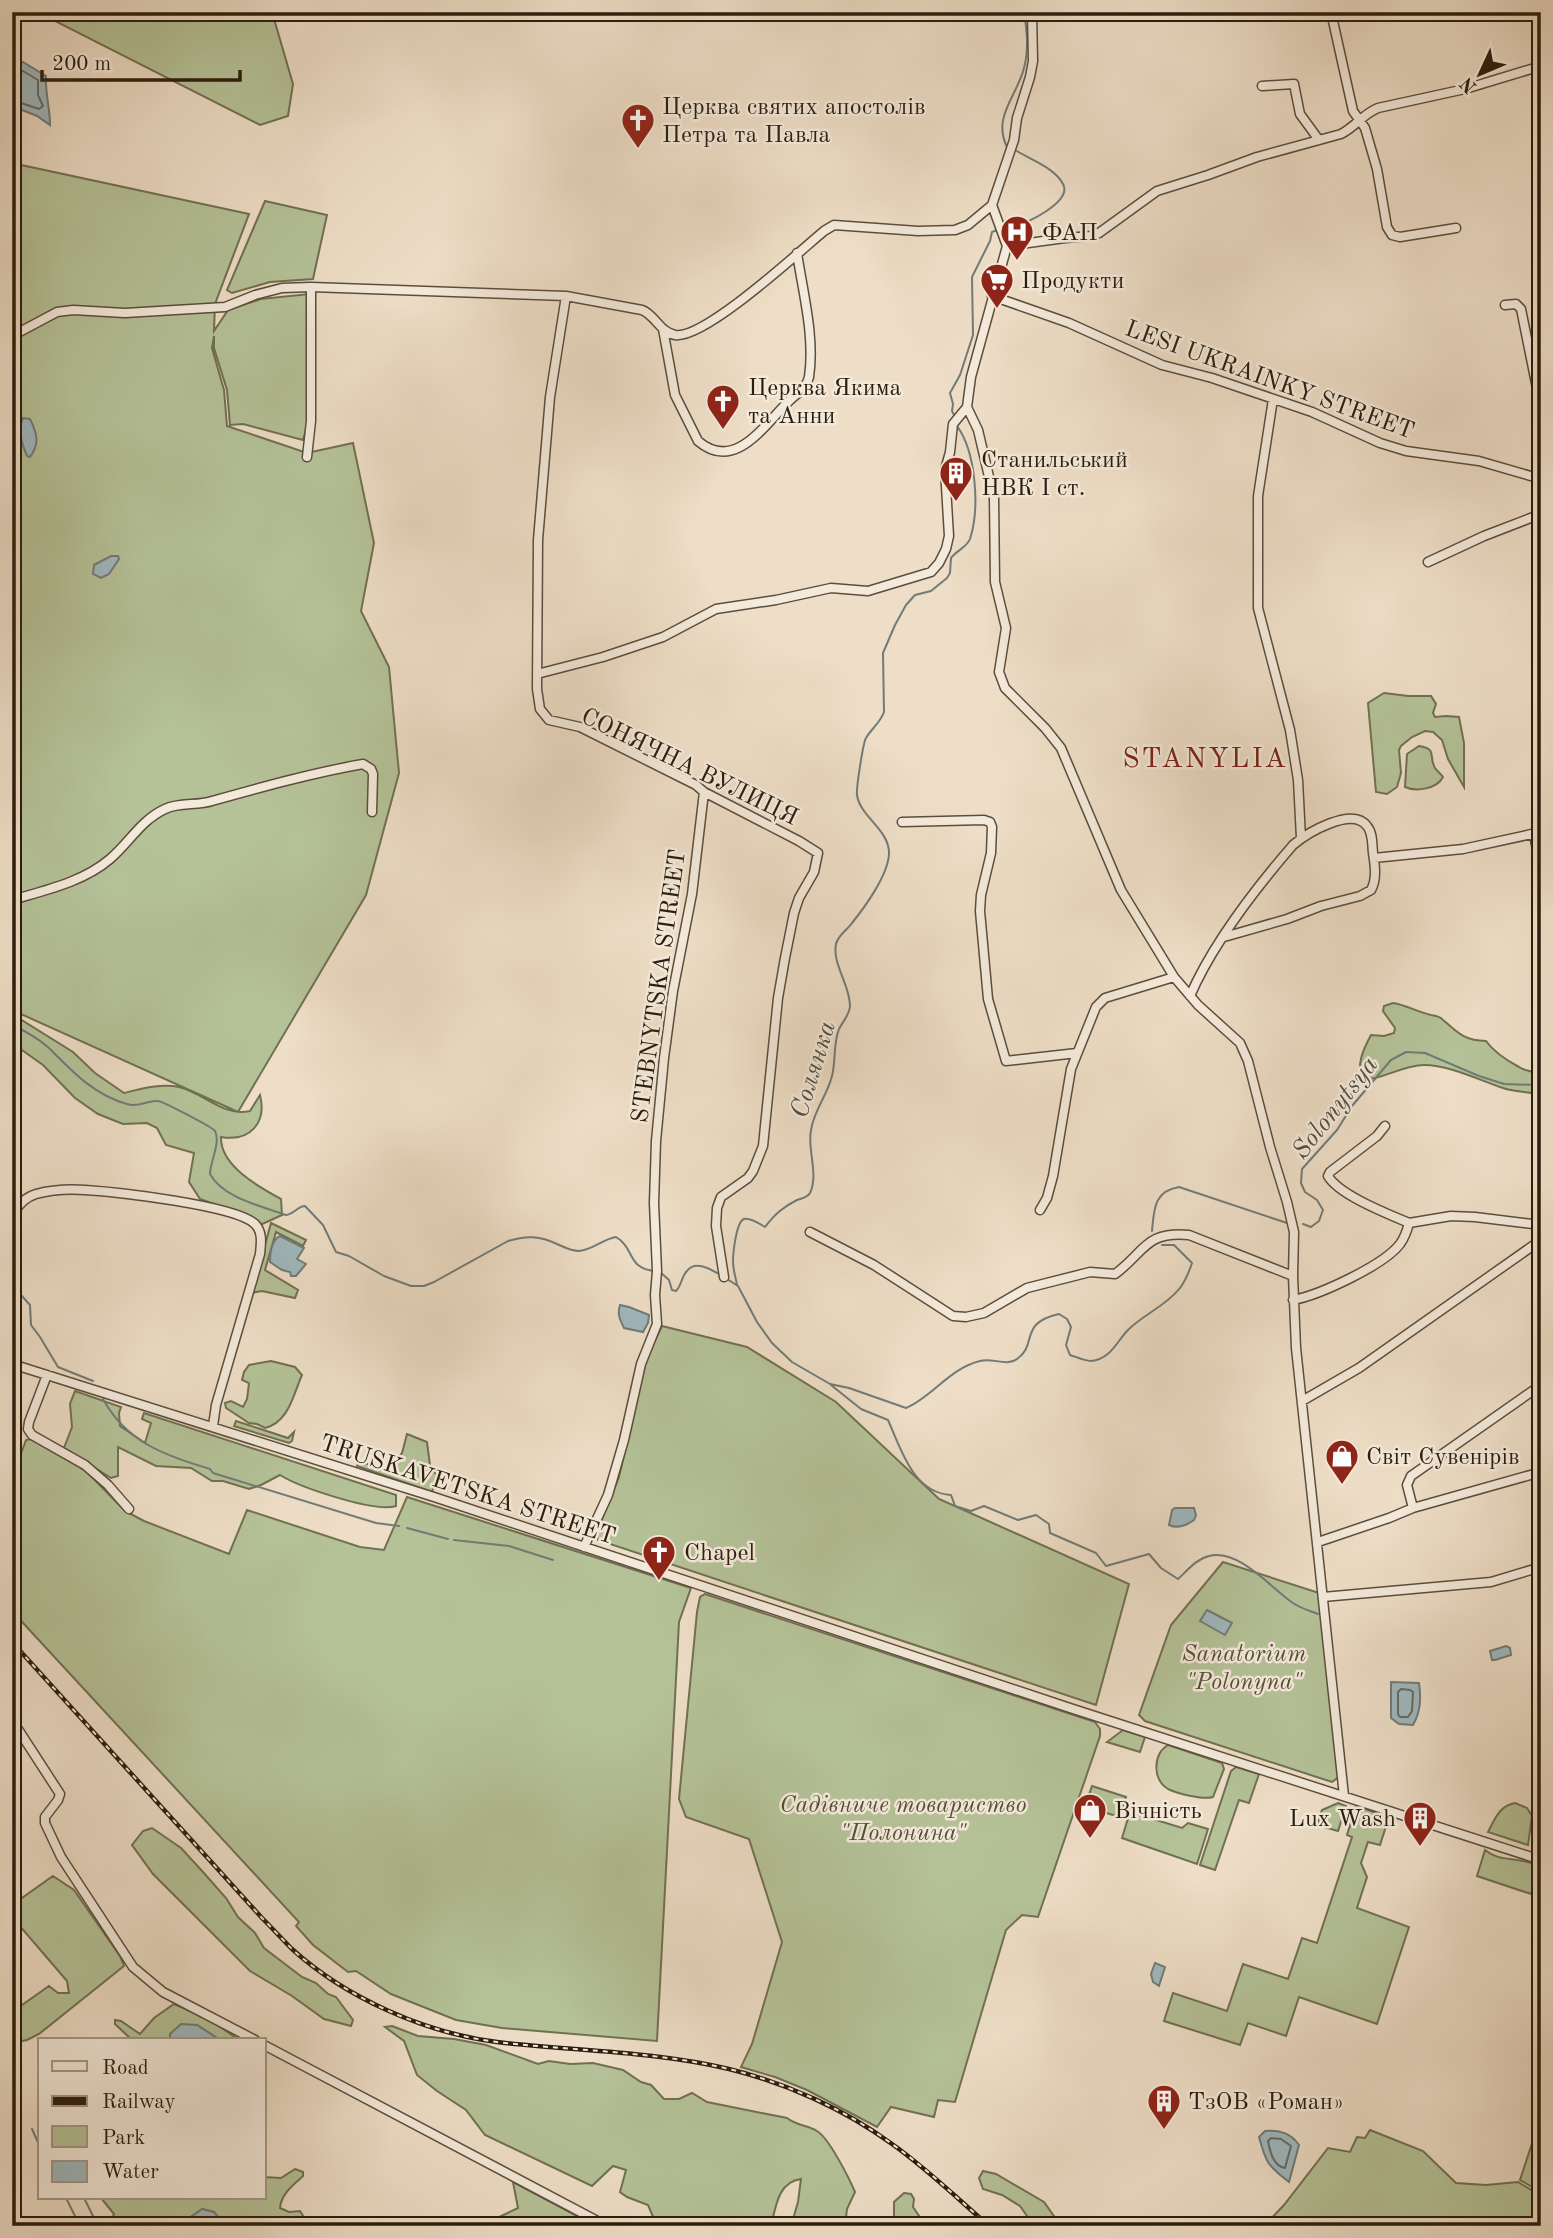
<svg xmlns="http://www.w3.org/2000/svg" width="1553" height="2238" font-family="'Old Standard TT',serif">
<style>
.green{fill:#b5c298;stroke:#707052;stroke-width:2}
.water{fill:#9fb9c0;stroke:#717b78;stroke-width:2}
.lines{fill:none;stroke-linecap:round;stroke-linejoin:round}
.shore{stroke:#656b66;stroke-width:2}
.stream{stroke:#717b78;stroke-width:2}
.minor-casing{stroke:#5c4d3c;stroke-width:11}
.minor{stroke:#f4eadb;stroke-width:8}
.rail-casing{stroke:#2b1d0d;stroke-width:4.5}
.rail{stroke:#f4eadb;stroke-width:2;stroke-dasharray:5;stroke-linecap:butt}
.labels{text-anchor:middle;stroke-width:5;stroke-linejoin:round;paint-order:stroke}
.poi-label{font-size:24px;fill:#2b1d0d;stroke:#f4eadb;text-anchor:start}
.street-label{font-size:24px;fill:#2b1d0d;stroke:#f4eadb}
.park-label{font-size:24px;font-style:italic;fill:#544f37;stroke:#f4eadb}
.water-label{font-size:26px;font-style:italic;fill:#4e4c43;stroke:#f4eadb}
.quarter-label{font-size:28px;letter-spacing:2px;fill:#7a1f14;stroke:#f4eadb}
</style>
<rect width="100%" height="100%" fill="#eedec7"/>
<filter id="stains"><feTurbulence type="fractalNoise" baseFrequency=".00286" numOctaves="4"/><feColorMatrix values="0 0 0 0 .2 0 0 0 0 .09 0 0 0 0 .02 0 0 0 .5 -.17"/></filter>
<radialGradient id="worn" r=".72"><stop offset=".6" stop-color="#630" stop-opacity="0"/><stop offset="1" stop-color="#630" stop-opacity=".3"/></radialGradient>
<path class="green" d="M42,12H272L293,84L288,116L260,125L49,18Z
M12,163L249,214L215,304L214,331L228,310L261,299L309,294V419L303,440L243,424L230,425L227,390L214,348V336L212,348L224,390L227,426L307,453L353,443L374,543L361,611L389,667L399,773L366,895L238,1112L12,1010Z
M265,201L327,215L313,279L270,282L232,293L227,290Z
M1384,693L1408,696H1431L1436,704L1433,713L1435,717L1446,716L1459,717L1464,743V787L1448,759L1442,740L1433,732L1425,731L1412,737L1401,746L1399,750L1401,773L1397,787L1387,794L1376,792L1368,703Z
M1419,746C1438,749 1428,756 1435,768C1437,771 1441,774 1443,777C1437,789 1416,792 1405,787L1407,754Z
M1393,1003C1406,1005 1418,1012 1431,1015C1436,1016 1439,1016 1442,1019C1457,1032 1464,1041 1486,1041C1494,1052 1506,1060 1519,1067C1526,1072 1534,1070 1541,1076V1094C1529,1092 1514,1092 1503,1088C1479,1080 1449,1065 1424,1065C1402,1065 1380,1081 1361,1080C1357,1063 1363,1050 1371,1035L1384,1036L1394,1033L1395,1028L1383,1011L1384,1006Z
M12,1014L73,1052L95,1073L124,1093C140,1089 162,1083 179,1087C204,1093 223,1117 250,1111L260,1095C267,1123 250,1142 221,1137C220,1166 259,1187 281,1199L282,1215L260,1225L247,1216L200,1199L189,1182L194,1153L166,1145L157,1128L147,1123L123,1124L98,1114L75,1098L43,1065L12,1043Z
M271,1223L306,1240L303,1246L276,1232L265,1270L298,1290L295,1298L262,1291L252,1293Z
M662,1326L747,1347L836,1402L939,1499L1129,1584L1096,1705L598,1540L596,1534L619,1477L646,1359Z
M271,1361L295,1367L302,1375C293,1395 289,1422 265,1428L257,1424L249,1423L226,1408L225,1403L231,1401L243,1407L247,1399L249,1383L242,1380L244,1372L249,1365Z
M75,1391L121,1407L119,1413L120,1426L145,1443L151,1423L142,1419L144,1413L396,1495V1506C375,1513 299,1487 280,1475L261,1485L249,1489L223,1481H212L191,1468L156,1466L118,1447V1476L111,1478L64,1448L72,1427L70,1404Z
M236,1421L288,1438L294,1432L292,1441L289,1443L234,1426Z
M407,1434L427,1442L430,1465L437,1476L432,1492L357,1466L359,1462L389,1469L402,1453Z
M31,1439L86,1471L125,1511L144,1521L229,1554L247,1510L360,1547L384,1550L407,1497L691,1588L679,1622L657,2041L502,2028L456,2020L391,1994L356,1971L348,1972L313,1945L296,1926L299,1922L12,1611V1478L26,1440Z
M1223,1562L1319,1593L1339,1777L1332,1782L1145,1721L1139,1715L1171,1625Z
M705,1594L1095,1722L1100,1729V1736L1038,1917L1022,1915L1006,1930L955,2102L938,2100L934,2117L891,2107L877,2127L807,2090L775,2077L741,2067L752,2044L782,1942L749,1839L686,1817L679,1799L697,1612L700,1597Z
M1123,1730L1145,1737L1140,1752L1107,1742Z
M1168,1745L1222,1763L1224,1769L1213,1797C1204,1800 1178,1794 1168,1789C1152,1779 1153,1754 1168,1745Z
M1236,1767L1259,1774L1249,1803L1239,1800L1215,1870L1200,1865L1231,1771Z
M1092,1786L1126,1797L1119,1817L1085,1806Z
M1338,1803L1346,1806L1338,1831L1317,1825L1322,1810Z
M1515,1803L1527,1808L1532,1816L1528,1845L1488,1832C1495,1819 1499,1806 1515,1803Z
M1132,1805L1155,1812L1153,1819L1182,1828L1188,1823L1208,1829L1197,1864L1122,1838Z
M1356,1806L1389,1817L1380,1845L1368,1842L1361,1863L1367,1877L1357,1908L1409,1927L1377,2024L1299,1997L1286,2036L1248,2023L1240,2045L1164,2021L1173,1993L1227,2011L1243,1964L1288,1979L1302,1938L1317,1943L1352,1837L1347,1835Z
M152,1828L181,1848L203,1872L226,1898L238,1917L255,1933L264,1948L302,1977L316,1983L328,1994L336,1997L353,2020L351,2026L324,2019L292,1996L250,1971L153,1874L132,1845L143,1831Z
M1485,1850C1497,1860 1509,1858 1523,1861C1529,1862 1534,1864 1540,1866L1531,1894L1477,1876Z
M53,1876L74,1890L120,1956L124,1966L39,2034L27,2040L12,2043V1996L22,2005L49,1986L58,1993H69L67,1981L12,1917V1905Z
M174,2004L209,2019L239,2040H220L197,2025L177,2029L170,2034V2040H132L115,2024V2020L121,2021L140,2034L154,2018Z
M392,2026L418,2036L454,2039L486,2045L538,2064L549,2061L570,2064L593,2063L623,2070L641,2082L651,2085L664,2099H679L692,2093L707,2102L787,2118C797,2126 808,2125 817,2131C829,2138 849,2178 855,2192L847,2209L845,2226H791L798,2202L801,2179C778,2182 776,2206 771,2226H657L648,2205L627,2197L620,2192L626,2170L613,2166L592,2186L485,2135L466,2110L437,2091L417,2075L404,2041L385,2027Z
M1541,2116V2192L1520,2180Z
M1370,2130L1423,2151L1456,2183L1486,2185L1518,2182L1541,2196V2226H1264L1284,2205L1328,2148L1350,2152L1357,2137L1365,2138Z
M295,2169L303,2172V2176C293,2185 281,2194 280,2208L289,2212L300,2211L307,2222L303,2226H225L214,2212L202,2209L178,2226H109L114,2214L101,2198H264V2177L281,2178Z
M983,2171L996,2174L1044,2202L1061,2226H1034L1020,2206L1002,2195L983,2189L979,2178Z
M513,2182L596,2226H480L518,2208Z
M904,2193L911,2194L914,2199L913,2207L926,2226H890L894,2216V2202Z"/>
<path class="water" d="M23,62L46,76C45,94 50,107 50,125L37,116L12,106V71L18,63Z
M23,418L30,419C37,433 40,444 30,457L27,456C22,444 17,430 23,418Z
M111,556H118L119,559L109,574L101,578L93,574L94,565Z
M280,1236L304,1248L297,1259L306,1264L296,1276H291L290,1272L282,1270L270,1262C270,1253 271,1240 280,1236Z
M620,1305L629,1307L649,1315L648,1323L643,1332L624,1328C620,1320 617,1314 620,1305Z
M1175,1508H1194L1196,1515L1194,1520C1187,1525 1177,1529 1169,1525L1172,1510Z
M1207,1610L1232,1623L1225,1635L1200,1621Z
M1506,1646L1510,1648L1511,1655L1495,1660H1492L1490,1651Z
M1391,1682L1419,1683C1421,1698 1421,1711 1413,1725L1399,1724L1391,1718Z
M1155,1963L1165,1967L1159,1986L1153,1982L1151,1974Z
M181,2024L197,2025L220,2040H170V2034Z
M1265,2131C1280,2130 1291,2133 1299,2145L1289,2182C1268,2166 1266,2163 1259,2137Z
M202,2209L214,2212L225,2226H178Z"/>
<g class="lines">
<path class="shore" d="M12,74L23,71L38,80V95L43,106L39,109L12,100
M1401,1689L1410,1690L1413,1692L1412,1711L1408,1717H1400L1398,1714V1692Z
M1271,2138L1281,2139L1291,2146L1285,2168C1273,2166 1270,2151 1268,2141Z"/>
<path class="stream" d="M1007,147C992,117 1017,96 1024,68C1029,49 1027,31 1024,12
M1012,228C1025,224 1073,202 1063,184C1055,168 1031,160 1017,151
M954,415L952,411L953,404L950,393L960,375L973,335L972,277L990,241L992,232L997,230
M12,1025C25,1031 38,1038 49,1048C72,1071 94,1095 127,1104C139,1108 147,1100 158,1101C162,1101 214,1128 215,1131C221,1142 210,1162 210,1174C223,1198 261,1206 286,1215C294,1214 298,1206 305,1206L323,1225L336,1252L349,1256L384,1276L411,1286H424L434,1282L508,1241C527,1235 540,1236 557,1244C564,1247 571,1251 579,1251C593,1250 603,1239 616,1237C635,1248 627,1269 655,1271
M1303,1224L1311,1227L1319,1221L1323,1210L1317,1200L1305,1192L1301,1183L1302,1169L1337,1130L1352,1106L1391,1060L1406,1052L1425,1053L1479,1076L1504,1084L1537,1085L1541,1088
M1152,1231C1154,1209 1154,1191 1179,1187L1287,1223
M660,1272L669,1280L672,1290L676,1291C682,1285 681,1277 687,1271C695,1260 710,1269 719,1274
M727,1279L738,1286L757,1322L772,1343L792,1362L830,1384L849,1388L906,1408C931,1398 950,1368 980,1361C992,1357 1006,1367 1017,1359C1038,1345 1018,1323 1059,1314L1067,1319L1071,1327L1066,1345L1070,1355C1076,1357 1085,1361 1091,1361C1111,1359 1117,1341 1128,1330C1144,1314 1166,1306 1180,1288C1186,1280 1189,1272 1192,1263L1174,1245H1162
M12,1285L30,1305L31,1325L40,1337L58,1367L93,1381
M737,1285C736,1278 733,1270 733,1262C733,1254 736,1222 744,1219C750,1217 760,1224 765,1227C775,1214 783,1207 797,1200C802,1198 807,1198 810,1193C819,1174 807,1150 811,1130C814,1110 827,1096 832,1076C836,1061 833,1044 839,1029C843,1021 849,1016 850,1006C850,985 832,964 836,944C838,935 847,930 852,923C865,907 888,875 889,854C890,830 860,817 857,795C856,789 863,743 866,738C872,728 880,723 884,712L883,653L895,625L906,605L915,595L931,591L947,578L950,573L951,558C956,551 967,547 970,539C980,508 976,452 957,426
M831,1385L861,1409L888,1420C901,1449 913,1493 951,1495L955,1506L971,1511L984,1506L1018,1520L1036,1515L1049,1524L1050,1533L1096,1553L1106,1566L1149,1554L1161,1568L1178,1579C1187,1571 1196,1559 1209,1556C1238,1548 1271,1588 1293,1603C1300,1608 1310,1611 1318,1614
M103,1399C127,1443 165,1455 210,1469L213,1473L376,1523L399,1526
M407,1528L448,1539
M454,1540L509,1546L553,1560
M32,2129L40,2147
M66,2198L80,2226
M84,2198L98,2226"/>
<defs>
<path id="minor" d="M1331,12L1353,111L1365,128L1377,169L1387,227L1392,235L1400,237L1456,228
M1262,86L1294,84L1300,114L1319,140
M992,205L1007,246L971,377L967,407L978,430L994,498L995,582L1006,628L999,672L1005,688L1045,728L1061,748L1121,890L1174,977L1198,1005L1240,1043L1248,1061L1270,1147L1287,1202L1294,1232L1293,1276L1296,1348L1344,1796
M1007,246L1065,238L1092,236L1099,233L1157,191L1208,175L1257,157L1341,134C1355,127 1363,114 1378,108L1465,89L1541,66
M566,296L550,397L538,540L537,689L540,709L549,720L580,727L696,785L704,792L799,841L818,853L814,872L799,898L794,913L785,958L778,998L763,1146L753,1171L748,1178L721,1197L717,1208L716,1226L724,1277
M992,296L1069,323L1162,365L1212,378L1312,412L1380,443L1406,451L1479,461L1541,479
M1505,305L1516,304L1521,309L1541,408
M663,329L675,395L698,441C735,473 765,424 789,401C798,392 806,390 809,377C815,337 803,293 797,253
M12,336L57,312L73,310L125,313L225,307L255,295L282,288L311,287L566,296L642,310C655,315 660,332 675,335C704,340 800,251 824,231L834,225L918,231L955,230L968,225L992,205L1014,140L1017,118L1030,77L1033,61L1032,12
M1273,399L1258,496V608L1290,730L1298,780L1301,838
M307,457L311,421V287
M1537,515L1541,532
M1428,562L1484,536L1541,514
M537,674L603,657L663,637L716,609L776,600L831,588L868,591L931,572L939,563L946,549L949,536L945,470L950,452L953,424L967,407
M902,822L984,820L990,822L992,827L991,853L981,895L980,911L988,999L1006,1061L1077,1053
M1534,835L1541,868
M1374,858L1463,849L1541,832
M12,900C46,890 83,882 110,859C129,843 141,820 165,809C180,802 197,806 212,801C262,787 312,773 363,764L371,769L373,774L372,812
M1190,996C1213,943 1255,889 1293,845C1307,833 1352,806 1367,826C1373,833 1372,844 1373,853C1375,865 1377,879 1371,890L1360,896L1321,906L1287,919L1224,937
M1385,1126L1377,1136L1330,1172L1328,1176C1339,1195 1388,1214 1409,1223
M1040,1210L1047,1198L1053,1176L1071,1069L1096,1007L1105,998L1174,977
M12,1215C18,1205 26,1197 36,1194C51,1190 70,1189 85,1190C116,1192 235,1205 255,1224C263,1232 261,1244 260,1254L216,1405L213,1426
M810,1232L874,1265L953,1316L966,1317L984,1313L1027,1288L1090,1272L1115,1274C1145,1252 1145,1231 1189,1235L1293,1276
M1293,1300C1320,1295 1384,1265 1400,1244C1405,1237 1407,1231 1409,1223L1451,1216L1475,1217L1541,1225
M12,1364L434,1497L1070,1708L1541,1860
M47,1375L29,1422L28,1429L32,1435L85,1465L108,1485L129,1509
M1302,1401L1359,1368L1541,1240
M1413,1508L1407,1485L1411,1476L1541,1385
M1318,1542L1389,1518L1413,1508L1541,1472
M584,1547L608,1495L624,1440L641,1364L657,1324L655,1295L657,1271L654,1203L656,1141L664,1058L673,991L692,894L704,792
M1323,1597L1491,1582L1541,1567
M12,1720L60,1794L58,1800L45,1817V1823L61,1857L133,1967L163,1992L255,2040
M264,2045L607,2226"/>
</defs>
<use href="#minor" class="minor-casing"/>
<use href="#minor" class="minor"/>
<defs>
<path id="rail" d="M12,1642L262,1918C272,1928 282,1939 292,1949C346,1998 425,2033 497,2042C574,2051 653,2051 729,2069C786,2083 844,2109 892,2144C926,2168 957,2198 989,2226"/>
</defs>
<use href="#rail" class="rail-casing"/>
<use href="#rail" class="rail"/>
</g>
<defs>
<symbol id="church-pin" viewBox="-11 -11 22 30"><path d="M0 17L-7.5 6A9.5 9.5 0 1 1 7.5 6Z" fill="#8f2418" stroke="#f4eadb"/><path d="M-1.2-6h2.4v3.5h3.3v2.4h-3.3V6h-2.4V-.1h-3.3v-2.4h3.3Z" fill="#fff"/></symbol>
<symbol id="hospital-pin" viewBox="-11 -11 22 30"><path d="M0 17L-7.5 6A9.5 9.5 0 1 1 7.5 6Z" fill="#8f2418" stroke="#f4eadb"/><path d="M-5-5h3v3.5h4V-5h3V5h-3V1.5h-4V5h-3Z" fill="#fff"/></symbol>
<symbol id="supermarket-pin" viewBox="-11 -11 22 30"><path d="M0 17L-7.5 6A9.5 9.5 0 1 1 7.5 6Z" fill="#8f2418" stroke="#f4eadb"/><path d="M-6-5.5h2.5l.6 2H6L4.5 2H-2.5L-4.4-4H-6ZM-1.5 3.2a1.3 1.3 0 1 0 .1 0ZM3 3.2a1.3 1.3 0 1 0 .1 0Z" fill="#fff"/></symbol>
<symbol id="building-pin" viewBox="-11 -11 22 30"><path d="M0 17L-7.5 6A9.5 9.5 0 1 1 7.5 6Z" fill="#8f2418" stroke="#f4eadb"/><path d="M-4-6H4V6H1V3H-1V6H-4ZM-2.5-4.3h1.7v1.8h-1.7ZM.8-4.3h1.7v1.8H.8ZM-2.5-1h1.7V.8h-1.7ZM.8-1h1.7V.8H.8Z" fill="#fff"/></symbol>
<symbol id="shop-pin" viewBox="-11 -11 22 30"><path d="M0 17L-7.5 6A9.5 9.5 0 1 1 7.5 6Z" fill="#8f2418" stroke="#f4eadb"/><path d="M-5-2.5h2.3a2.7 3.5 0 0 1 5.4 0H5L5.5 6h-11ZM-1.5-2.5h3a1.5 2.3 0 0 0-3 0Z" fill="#fff"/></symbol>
</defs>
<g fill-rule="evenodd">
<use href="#church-pin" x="619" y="101" width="38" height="52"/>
<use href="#hospital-pin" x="998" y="213" width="38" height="52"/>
<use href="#supermarket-pin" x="978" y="261" width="38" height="52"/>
<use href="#church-pin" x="704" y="382" width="38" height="52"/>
<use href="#building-pin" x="937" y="454" width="38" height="52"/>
<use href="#shop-pin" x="1323" y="1437" width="38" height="52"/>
<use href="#church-pin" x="640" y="1533" width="38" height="52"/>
<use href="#shop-pin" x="1071" y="1791" width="38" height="52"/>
<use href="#building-pin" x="1401" y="1799" width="38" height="52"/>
<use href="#building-pin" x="1145" y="2082" width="38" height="52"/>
</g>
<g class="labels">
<g class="poi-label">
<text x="662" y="114">Церква святих апостолів<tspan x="662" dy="28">Петра та Павла</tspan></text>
<text x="1042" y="240">ФАП</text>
<text x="1021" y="288">Продукти</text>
<text x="748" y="395">Церква Якима<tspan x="748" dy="28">та Анни</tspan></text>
<text x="981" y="467">Станильський<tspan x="981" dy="28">НВК І ст.</tspan></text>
<text x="1366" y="1464">Світ Сувенірів</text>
<text x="684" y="1560">Chapel</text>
<text x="1114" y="1818">Вічність</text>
<text x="1396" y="1826" text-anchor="end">Lux Wash</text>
<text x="1188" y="2109">ТзОВ «Роман»</text>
</g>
<g class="street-label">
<text transform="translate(1270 379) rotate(20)" y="8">LESI UKRAINKY STREET</text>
<text transform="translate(690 766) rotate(26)" y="8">СОНЯЧНА ВУЛИЦЯ</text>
<text transform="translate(658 986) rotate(-82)" y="8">STEBNYTSKA STREET</text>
<text transform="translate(468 1489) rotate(18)" y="8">TRUSKAVETSKA STREET</text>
</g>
<g class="park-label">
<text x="1244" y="1661">Sanatorium<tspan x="1244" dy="28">"Polonyna"</tspan></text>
<text x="903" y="1812">Садівниче товариство<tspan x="903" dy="28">"Полонина"</tspan></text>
</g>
<g class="water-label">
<text transform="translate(812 1069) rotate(-73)" y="9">Солянка</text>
<text transform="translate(1334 1107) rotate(-52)" y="9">Solonytsya</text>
</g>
<g class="quarter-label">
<text x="1205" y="767">STANYLIA</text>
</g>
</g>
<rect width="1553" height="2238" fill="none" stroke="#eedec7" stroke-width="42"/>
<rect x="14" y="14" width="1525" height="2210" fill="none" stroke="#2b1d0d" stroke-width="3.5"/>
<rect x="21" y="21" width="1511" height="2196" fill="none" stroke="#2b1d0d" stroke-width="2"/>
<rect x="38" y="2038" width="228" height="161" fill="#f4eadb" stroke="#a49889" stroke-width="2"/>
<rect x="52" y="2061" width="35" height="10" fill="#f4eadb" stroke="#a49889" stroke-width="2"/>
<text x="102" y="2074" font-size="21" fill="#2b1d0d">Road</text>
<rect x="52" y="2096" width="35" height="10" fill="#2b1d0d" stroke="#a49889" stroke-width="2"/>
<text x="102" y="2108" font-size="21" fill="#2b1d0d">Railway</text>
<rect x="52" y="2126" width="35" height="21" fill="#b5c298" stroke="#a49889" stroke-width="2"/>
<text x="102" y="2144" font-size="21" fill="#2b1d0d">Park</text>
<rect x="52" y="2161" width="35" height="21" fill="#9fb9c0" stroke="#a49889" stroke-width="2"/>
<text x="102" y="2178" font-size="21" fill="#2b1d0d">Water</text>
<g transform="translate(1480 74) rotate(226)" stroke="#f4eadb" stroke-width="5" paint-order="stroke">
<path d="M0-5L12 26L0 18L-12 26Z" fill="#2b1d0d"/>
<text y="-10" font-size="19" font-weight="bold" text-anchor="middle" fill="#2b1d0d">N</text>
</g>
<path d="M42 70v10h198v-10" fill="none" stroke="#2b1d0d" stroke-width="3.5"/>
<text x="52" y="70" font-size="21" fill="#2b1d0d" stroke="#f4eadb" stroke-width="5" paint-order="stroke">200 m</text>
<rect width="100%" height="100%" filter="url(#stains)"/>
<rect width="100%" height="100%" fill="url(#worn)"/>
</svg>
